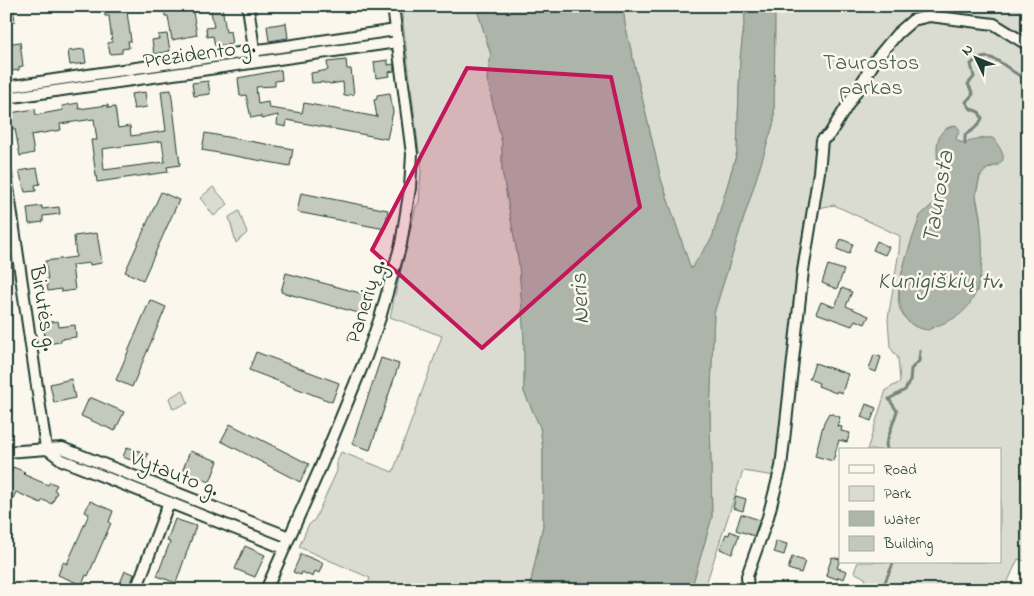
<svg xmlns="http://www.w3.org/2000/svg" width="1034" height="596" font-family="'Indie Flower',sans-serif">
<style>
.green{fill:#dbdcd1;stroke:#7d8c82;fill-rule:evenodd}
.water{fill:#adb4aa;stroke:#74847b}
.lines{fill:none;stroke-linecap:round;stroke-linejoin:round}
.stream{stroke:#74847b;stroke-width:3}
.building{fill:#c4c9be;stroke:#1f3d34;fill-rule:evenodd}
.minor-casing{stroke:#1f3d34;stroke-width:14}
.minor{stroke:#fbf7ec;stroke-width:10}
.marked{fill:#c2185b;fill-opacity:0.2;stroke:#c2185b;stroke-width:4;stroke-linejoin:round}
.labels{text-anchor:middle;stroke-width:5;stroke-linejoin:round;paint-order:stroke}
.street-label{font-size:22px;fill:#1f3d34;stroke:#fbf7ec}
.park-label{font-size:22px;fill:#455d53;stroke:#fbf7ec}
.water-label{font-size:24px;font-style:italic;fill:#425b52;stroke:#fbf7ec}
</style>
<rect width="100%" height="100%" fill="#fbf7ec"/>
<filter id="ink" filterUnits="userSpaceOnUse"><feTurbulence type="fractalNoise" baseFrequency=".02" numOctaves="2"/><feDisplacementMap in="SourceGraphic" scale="10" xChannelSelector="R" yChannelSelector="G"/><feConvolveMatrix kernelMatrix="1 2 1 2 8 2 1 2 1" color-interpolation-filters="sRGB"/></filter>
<g filter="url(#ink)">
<path class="green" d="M401,6H476L491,55L487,79L502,143V170L519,264L524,340V392L540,427L543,449V525L529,590H366L370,578L299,547L308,526L315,519L337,471V461L341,452L393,472L442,336L390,317L416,206L419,203L422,155L419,152Z
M623,6H746L740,59L737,152L712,238L691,270L661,179L625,24Z
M775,6H1028V562L1018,559L1004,590H868L865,578L854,572L858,562H1000V450H867L886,390L900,382L898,358L890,347L888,319L899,251L900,236L834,205L807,210L798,259L775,476L743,471L704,590H691L712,517L710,414L714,313L774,122ZM958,133L956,138L959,142L964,143L984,137L999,165L987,169L980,177L976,195L980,216L982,257L977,292L916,327C910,323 903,318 900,310C892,288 913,239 920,216C925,210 930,208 935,203C942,197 939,165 937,156Z
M213,187L228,204L214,216L200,198Z
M239,211L247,233L236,243L229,217Z
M183,390L188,403L173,409L169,398Z"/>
<path class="water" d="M476,6H623L625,24L661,179L691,269L712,238L737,152L740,59L746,6H775L774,122L714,313L710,414L712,517L691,590H529L543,525V449L540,427L524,392V340L519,264L502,170V143L487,79L491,55Z
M956,125L960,130L956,138L959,142C969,144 980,136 993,138C1018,171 991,158 980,176C978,181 977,190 976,195C976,203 979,210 980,218C984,247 986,296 959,315C951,321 938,325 928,330C874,323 911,247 920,216C927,208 935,205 940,195C939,185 939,173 938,163C936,145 935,129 956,125Z"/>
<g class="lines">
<path class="stream" d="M965,144V135C972,130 979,127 982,118L979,112L971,109L966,102L973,94L968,84L974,77L971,64C994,44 1008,75 1028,79
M887,450L886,444L897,411L889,399L905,390L910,381L911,369L919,361L920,351
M886,590L884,584L893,564L892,562"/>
</g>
<path class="building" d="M6,6H13L15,22L6,23Z
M111,6H123L124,12H127L131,41H128L129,48L122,49V53L110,54L108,43L112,42L109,16H105L104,8Z
M164,6H192L197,35L172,40L168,16H165Z
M210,6H222L226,32L230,31L232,44L215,46L213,36L207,37L206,28L214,27Z
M286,23L288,38L269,41L267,26Z
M167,34L170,51L154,54L152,40L159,39L158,35Z
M20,42L23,66L19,67V70L6,72V44Z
M84,49L86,63L70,65L68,51Z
M346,60L347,69H351L354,94L344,96L343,82L330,84L329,83H323V82L312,83L311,73L328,70L327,62Z
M388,60V65L394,64V71L389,72L390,76L376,78L374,62Z
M281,70L282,80L275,81V86L256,87L258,104L268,102L269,108L302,113L304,103L377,117L374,100L377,99V95L390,93L393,112L387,139L287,120L286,127L277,125L278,115L261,119V116L251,118L246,95L240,96L238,78Z
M208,81L210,94L194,96L192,83Z
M171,90L180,165L167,167L168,172L97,182L91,140H97L94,119L60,124L61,130L31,135L34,153L20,156L15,129H13L10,113L35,109L36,115L63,110L62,106L78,103L79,109L108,105V108L115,107L118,128L130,126L131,136L166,131L161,91ZM162,141L165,162L104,170L102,149Z
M145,92L147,107L134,109L131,94Z
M205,133L293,149L290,166L202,150Z
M37,168L40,184L35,185L36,191L25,192L19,171Z
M161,192L179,200L143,280L125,272Z
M301,193L388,210L385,229L297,212Z
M42,206V209L59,207L60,214L43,216V222L29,224L27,208Z
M97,233L102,263L90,265V263L72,265L75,290L61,292V289L48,291L46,279H48L45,261L76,257L74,236Z
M841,239L853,244L849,254L837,249Z
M877,241L889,247L885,255L873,250Z
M828,265L844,270L837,289L822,283Z
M286,273L371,296L366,315L281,292Z
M842,288L852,292L846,306L869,316L865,324L855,320L852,326L816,313L821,302L835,307Z
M150,300L166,307L132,387L116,380Z
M58,321L59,327L75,325L76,337L61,339V342L46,344L43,323Z
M256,352L339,383L332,402L249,370Z
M874,355L881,357L876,372L869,369Z
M381,358L399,364L370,450L352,444Z
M815,363L848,374L842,393L837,391L836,393L818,386L819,383L809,379Z
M71,379L75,398L54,403L50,384Z
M89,398H92L124,412L115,431L81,416Z
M866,404L876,408L871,421L861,417Z
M829,413L840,417L837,426L842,427L841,431L850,433L847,442L839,440L833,461L815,456L824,422Z
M230,424L309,464L300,482L221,441Z
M127,447L148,454L144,465L123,457Z
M190,451L218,461L210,482L182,472Z
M13,467L25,472L23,474L48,485L50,482L57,485L54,490L57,492L52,504L43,500L41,503L16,492L6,514V483Z
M736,496L746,499L743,511L733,508Z
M90,501L113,511L109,522L111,523L88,576L86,575L82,585L58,575L63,562L67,564L89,514L85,512Z
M741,514L760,520L754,536L736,530Z
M175,519L196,526L176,583L157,576L170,542L167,541Z
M730,531L739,535L732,554L720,549L726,534L729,535Z
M776,541L787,544L784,555L774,552Z
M245,546L265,555L255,577L235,569Z
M301,554L323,563L319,573L315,571L313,577L302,572L301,575L293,572Z
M792,557L805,561L801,573L788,569Z
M832,557L840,559L837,568L847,571L844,579L838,577L837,579L826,575Z
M125,571L134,574L129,590L118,588Z"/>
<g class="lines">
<defs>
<path id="minor" d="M248,6L255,57
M6,87L396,30
M6,98L397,42
M6,174L46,448
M46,448L62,460L284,548
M6,452L62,448L289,537
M136,590L169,502
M266,590L321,466L366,357L380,318L401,244L410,188L412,154L393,6
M748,590L747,576L768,517L781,467L803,271L819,172L822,140L829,135L877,58L897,34L913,20L930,16L994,24L1028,45"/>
</defs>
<use href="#minor" class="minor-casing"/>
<use href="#minor" class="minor"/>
</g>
</g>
<path class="marked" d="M467,68L611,77L640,207L482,348L372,250Z"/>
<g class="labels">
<g class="street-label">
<text transform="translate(199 52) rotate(-8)" y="8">Prezidento g.</text>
<text transform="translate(364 301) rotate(-72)" y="8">Panerių g.</text>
<text transform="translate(45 308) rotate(81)" y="8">Birutės g.</text>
<text transform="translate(175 472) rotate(21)" y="8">Vytauto g.</text>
</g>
<g class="park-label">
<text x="871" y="69">Taurostos<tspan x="871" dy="25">parkas</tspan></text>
</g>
<g class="water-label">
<text transform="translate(937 197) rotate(-80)" y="8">Taurosta</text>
<text x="940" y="288">Kunigiškių tv.</text>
<text transform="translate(579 299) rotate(-93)" y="8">Neris</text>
</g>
</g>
<rect width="1034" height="596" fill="none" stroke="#fbf7ec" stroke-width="25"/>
<rect x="12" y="12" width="1009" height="571" fill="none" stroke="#1f3d34" stroke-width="2" filter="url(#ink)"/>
<rect x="839" y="448" width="162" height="115" fill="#fbf7ec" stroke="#a3ada2"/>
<rect x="849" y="465" width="25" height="8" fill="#fbf7ec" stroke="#a3ada2"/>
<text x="884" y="474" font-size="15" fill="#1f3d34">Road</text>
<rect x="849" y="486" width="25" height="15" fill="#dbdcd1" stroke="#a3ada2"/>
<text x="884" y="498" font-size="15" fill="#1f3d34">Park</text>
<rect x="849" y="511" width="25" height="15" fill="#adb4aa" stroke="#a3ada2"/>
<text x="884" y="524" font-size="15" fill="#1f3d34">Water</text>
<rect x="849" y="536" width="25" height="15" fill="#c4c9be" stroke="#a3ada2"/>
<text x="884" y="548" font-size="15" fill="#1f3d34">Building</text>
<g transform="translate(976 58) rotate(313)" stroke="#fbf7ec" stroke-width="4" paint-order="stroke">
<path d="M0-4L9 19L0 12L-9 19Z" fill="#1f3d34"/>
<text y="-8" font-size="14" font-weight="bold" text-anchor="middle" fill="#1f3d34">N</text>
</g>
</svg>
